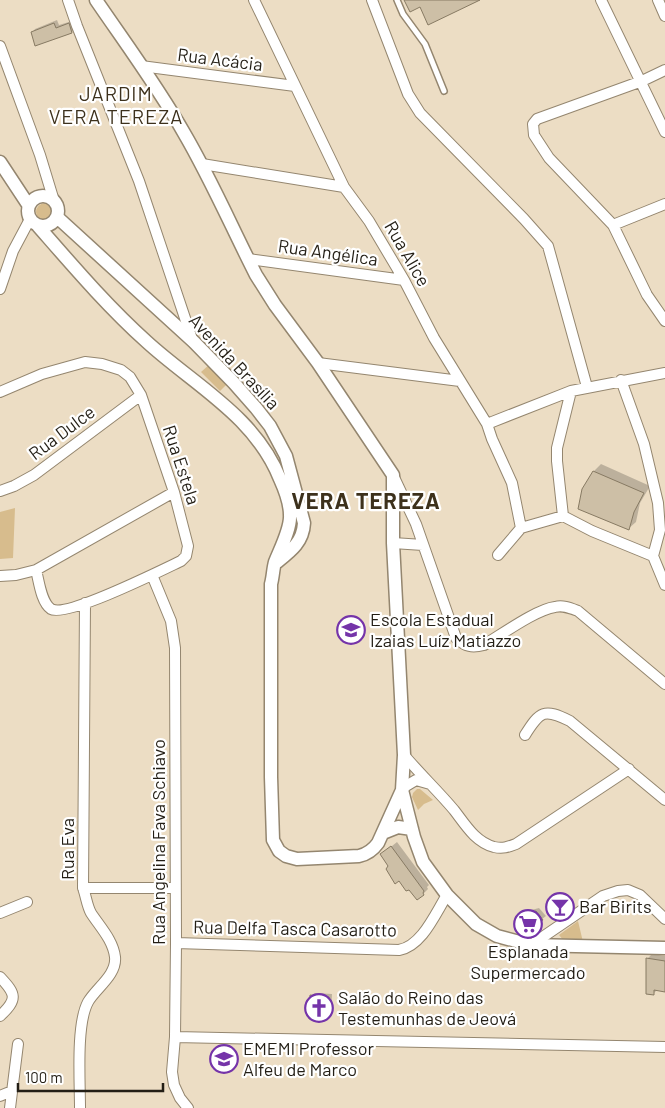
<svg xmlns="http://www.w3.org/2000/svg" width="665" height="1108" font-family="Barlow,sans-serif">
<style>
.green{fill:#d7bc8d}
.shadow{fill:#0003}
.building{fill:#cdbfa6;stroke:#877a63}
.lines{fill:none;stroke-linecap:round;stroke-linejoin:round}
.service-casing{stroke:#94866f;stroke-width:8}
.minor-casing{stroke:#94866f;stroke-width:12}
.tertiary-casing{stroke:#94866f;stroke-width:15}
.service{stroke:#fff;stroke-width:5}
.minor{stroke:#fff;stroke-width:10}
.tertiary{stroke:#fff;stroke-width:12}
.labels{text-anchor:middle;stroke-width:4.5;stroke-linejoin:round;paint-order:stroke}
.street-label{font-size:18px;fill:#231e15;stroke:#fff}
.poi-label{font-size:18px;fill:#231e15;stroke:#fff;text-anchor:start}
.quarter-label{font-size:20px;letter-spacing:1px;fill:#3d311c;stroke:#fff}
.district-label{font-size:22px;font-weight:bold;letter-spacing:1px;fill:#3d311c;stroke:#fff}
</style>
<rect width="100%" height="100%" fill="#ecddc4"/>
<path class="green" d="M36 212a9 9 0 1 1 18 0a9 9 0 1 1-18 0Z
M210,364L229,382L220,391L201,372Z
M15,508L13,558L0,559V512Z
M417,789H420L433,800L424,804L418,810L412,797L413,793Z
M578,921L583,942L564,941L559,935Z"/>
<path class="shadow" d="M57,20L59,25L72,21L75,29L72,32L36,44L32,33L35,29Z
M601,464L650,486L640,503L636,522L628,529L594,471Z
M397,842L429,885L427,887L428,889L423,894L390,866L382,854Z
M539,908L546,916L542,919L521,915L524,912Z
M652,954L665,956V991L657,990L654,993L647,959Z
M315,993L332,994L331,1014L327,1017L311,996Z"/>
<path class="building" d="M404,0H480L428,25L420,7L410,12Z
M54,23L56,28L69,23L72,33L35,46L31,32Z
M593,471L644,493L634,512L629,530L578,509L582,489Z
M391,846L424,891L423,893L424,895L417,900L409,890L406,891L399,881L395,884L386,869L388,866L380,854Z
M536,911L543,920L520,931V915Z
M646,958L665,961V992L654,990V995L646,994Z
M310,995L329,997L328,1018L309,1019Z"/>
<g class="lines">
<defs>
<path id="service" d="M397,0L403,14L425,44L444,91"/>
<path id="minor" d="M68,0L77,26L139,181L193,342
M254,0L344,187L369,221L404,280L434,338L487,424L492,439L512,483L521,528
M372,0L408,94L420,113L524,219L548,246L587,387
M601,0L665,132
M658,0L665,16
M0,46L40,155L54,201
M141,66L295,86
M665,70L642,81L537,119L533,124L534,135L549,158L613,225L647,295L665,321
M202,164L344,187
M613,225L665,204
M248,259L404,280
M0,289L13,251L30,219
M318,363L460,381
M621,380L644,444L658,503L660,530L653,556
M571,391L557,448V461L563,516L592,531L653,556L665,585
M0,392L42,374L85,362L102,364L121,370L130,377L141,395L174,492L188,546L186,556L181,561C162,570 66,618 51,609C41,602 39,581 36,570
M487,424L571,391L665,373
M393,475L416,524L456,638C466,647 472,648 484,645C501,635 537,609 555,607C563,605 570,608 578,611L665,684
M0,491L14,486L34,475L141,395
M521,528L563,516
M393,543L423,545
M498,555L521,528
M152,575L171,621L175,648L176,943L175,1037L172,1072L174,1085L180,1098L188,1108
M0,576L16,575L36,570L174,492
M525,735C540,711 544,708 570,721L665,800
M404,755C420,774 438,791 454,810C465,824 475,842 494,847C503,849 508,847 516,844L629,769
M402,790L406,786L416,780L430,784
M83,888H175
M0,913L27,902
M176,943L399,950C422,946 435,914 447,895
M531,945L603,896L618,891L628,890L640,895L665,919
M0,977C16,994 18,999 0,1016
M175,1037L665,1047
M0,1096L12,1091
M10,1108L18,1044
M80,1108C80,1081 76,1024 88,1002C96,988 117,975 115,957C113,940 100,927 91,913C87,906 86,896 83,888L85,603"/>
<path id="tertiary" d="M96,0C126,44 158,87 184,133C211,179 232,228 256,275L275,305L318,363L393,475V543L404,755L402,790L414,837L423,862L447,895L476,924L497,936L531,945L665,948
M0,162L29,206
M28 211a15 15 0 1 1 30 0a15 15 0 1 1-30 0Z
M57,217L194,342L234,383L256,408L270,426L286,456L304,523C303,542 291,551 277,562
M38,226C73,266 107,306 147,342C194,385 255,416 280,479C285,490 290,503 290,515C291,529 280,549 275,562C273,569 273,577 271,584V777L273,840L279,851L286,856L297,859L359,856C368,854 373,850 378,843L402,790
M383,833L398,827L412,829"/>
</defs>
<use href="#service" class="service-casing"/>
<use href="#minor" class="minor-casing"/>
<use href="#tertiary" class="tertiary-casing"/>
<use href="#service" class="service"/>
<use href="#minor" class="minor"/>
<use href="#tertiary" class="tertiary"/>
</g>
<defs>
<symbol id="school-ring" viewBox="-11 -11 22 22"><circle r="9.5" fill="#fff" stroke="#7534a9" stroke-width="1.5"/><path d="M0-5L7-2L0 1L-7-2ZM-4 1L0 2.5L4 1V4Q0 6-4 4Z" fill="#7534a9"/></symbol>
<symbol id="bar-ring" viewBox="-11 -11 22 22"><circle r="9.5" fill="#fff" stroke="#7534a9" stroke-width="1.5"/><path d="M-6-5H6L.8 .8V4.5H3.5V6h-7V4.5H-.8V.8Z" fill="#7534a9"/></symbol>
<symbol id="supermarket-ring" viewBox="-11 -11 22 22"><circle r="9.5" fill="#fff" stroke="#7534a9" stroke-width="1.5"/><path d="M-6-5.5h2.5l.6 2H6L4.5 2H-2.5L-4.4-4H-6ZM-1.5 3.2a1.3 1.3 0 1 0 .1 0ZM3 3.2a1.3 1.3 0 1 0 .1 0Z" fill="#7534a9"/></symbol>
<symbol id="church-ring" viewBox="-11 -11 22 22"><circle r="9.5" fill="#fff" stroke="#7534a9" stroke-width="1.5"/><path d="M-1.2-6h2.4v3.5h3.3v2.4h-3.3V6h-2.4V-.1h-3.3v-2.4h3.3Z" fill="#7534a9"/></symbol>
</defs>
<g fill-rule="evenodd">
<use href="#school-ring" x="335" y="614" width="32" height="32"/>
<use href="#bar-ring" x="544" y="891" width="32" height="32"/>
<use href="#supermarket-ring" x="512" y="908" width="32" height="32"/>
<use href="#church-ring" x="303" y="992" width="32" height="32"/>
<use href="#school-ring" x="208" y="1043" width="32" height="32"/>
</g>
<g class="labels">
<g class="street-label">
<text transform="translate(220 60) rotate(7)" y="6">Rua Acácia</text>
<text transform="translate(328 253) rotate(8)" y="6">Rua Angélica</text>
<text transform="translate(407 254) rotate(60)" y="6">Rua Alice</text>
<text transform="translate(234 362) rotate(47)" y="6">Avenida Brasília</text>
<text transform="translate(62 433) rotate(-37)" y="6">Rua Dulce</text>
<text transform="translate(181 465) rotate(72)" y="6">Rua Estela</text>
<text transform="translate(159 842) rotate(-90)" y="6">Rua Angelina Fava Schiavo</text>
<text transform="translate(68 849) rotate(-90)" y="6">Rua Eva</text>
<text transform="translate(295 929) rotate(1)" y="6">Rua Delfa Tasca Casarotto</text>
</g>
<g class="poi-label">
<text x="370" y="626">Escola Estadual<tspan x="370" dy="21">Izaias Luíz Matiazzo</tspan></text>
<text x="579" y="913">Bar Birits</text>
<text x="528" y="958" text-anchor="middle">Esplanada<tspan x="528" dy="21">Supermercado</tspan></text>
<text x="338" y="1004">Salão do Reino das<tspan x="338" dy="21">Testemunhas de Jeová</tspan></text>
<text x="243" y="1055">EMEMI Professor<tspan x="243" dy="21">Alfeu de Marco</tspan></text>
</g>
<g class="quarter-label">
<text x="116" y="101">JARDIM<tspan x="116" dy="23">VERA TEREZA</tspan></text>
</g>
<g class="district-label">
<text x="366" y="509">VERA TEREZA</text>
</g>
</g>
<path d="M18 1083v8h145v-8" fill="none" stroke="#231e15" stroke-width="2.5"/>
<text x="25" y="1083" font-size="15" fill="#231e15" stroke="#ffffff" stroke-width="4" paint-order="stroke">100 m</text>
</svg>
